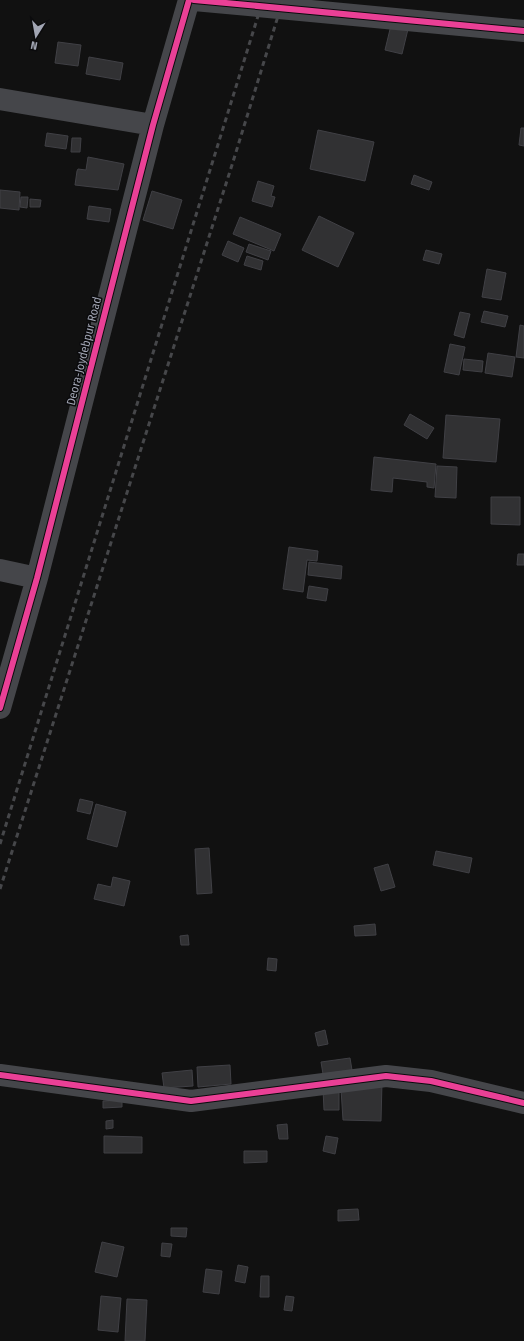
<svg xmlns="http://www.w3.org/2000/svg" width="524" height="1341" font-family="'Fira Sans Condensed',sans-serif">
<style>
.building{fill:#313133;stroke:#404045}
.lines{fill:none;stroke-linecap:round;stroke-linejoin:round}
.minor{stroke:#45464a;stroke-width:22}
.rail{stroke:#46474a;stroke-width:3;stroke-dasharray:5 4;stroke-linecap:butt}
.cycleway-casing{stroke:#0b0b0d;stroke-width:8}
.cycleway{stroke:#ea4096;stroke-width:6}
.labels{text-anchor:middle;stroke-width:3;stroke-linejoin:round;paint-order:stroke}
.street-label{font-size:12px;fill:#a1a5b3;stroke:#0b0b0d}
</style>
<rect width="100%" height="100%" fill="#111"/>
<path class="building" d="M392,21L409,25L402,54L385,50Z
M58,42L81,45L78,66L55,63Z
M89,57L123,63L120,80L86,74Z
M521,128H524V146L519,145Z
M318,130L374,142L365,181L310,169Z
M47,133L68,136L66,149L45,146Z
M72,138H81L80,152H71Z
M88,157L124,164L118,190L75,185L77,171L78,169L86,170Z
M414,175L432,182L429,190L411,184Z
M258,181L274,186L271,196L275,197L272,207L252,201Z
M0,190L20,192L19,210L0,208Z
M152,191L182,200L173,229L143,220Z
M21,197H28L27,208L20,207Z
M30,199L41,200L40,207H30Z
M89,206L111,209L109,222L87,219Z
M319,216L354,233L338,267L302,250Z
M240,217L281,234L274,251L233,234Z
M228,241L244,248L238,262L222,255Z
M249,244L271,251L268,260L246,252Z
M426,250L442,254L439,264L423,260Z
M247,256L263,261L261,270L244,265Z
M487,269L506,273L501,300L482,297Z
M484,311L508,316L505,327L481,322Z
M460,312L470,314L464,338L454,335Z
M520,325L524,326V358L516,357Z
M450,344L465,347L459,375L444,372Z
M488,353L515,357L512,377L485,373Z
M464,359L483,361L482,372L463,370Z
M410,414L434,428L427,439L404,425Z
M446,415L500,419L496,462L443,458Z
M374,457L436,464L434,488L427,487V482L393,478L392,492L371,490Z
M437,466L457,467L456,498L435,497Z
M491,497H520V525L491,524Z
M289,547L318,551L317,561L307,560L303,592L283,589Z
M518,554H524V565H517Z
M309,562L342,566L341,579L308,575Z
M309,586L328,589L326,601L307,598Z
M80,799L93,802L90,814L77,811Z
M96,804L126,812L117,847L87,839Z
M209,848L212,893L197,894L195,849Z
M436,851L472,858L469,873L433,865Z
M388,864L395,887L381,891L374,868Z
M113,877L130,881L124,906L94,899L98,884L111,887Z
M375,924L376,935L355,936L354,926Z
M188,935L189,945H181L180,936Z
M268,958L277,959L276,971L267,970Z
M325,1030L328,1044L318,1046L315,1033Z
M350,1058L352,1070L323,1074L321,1062Z
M230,1065L231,1084L198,1087L197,1067Z
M192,1070L193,1086L164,1088L162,1073Z
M382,1082L381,1121L343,1120L341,1089Z
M339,1088V1110H324L323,1089Z
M122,1100V1107L103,1108V1101Z
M113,1120V1128L106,1129V1121Z
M287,1124L288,1139H279L277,1125Z
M104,1136L142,1137V1153H104Z
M326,1136L338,1138L335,1154L323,1151Z
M244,1151H267V1162L244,1163Z
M358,1209L359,1220L338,1221V1210Z
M171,1228H187L186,1237L171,1236Z
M102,1242L124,1247L117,1277L95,1272Z
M162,1243L172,1244L170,1257L161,1256Z
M238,1265L248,1267L245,1283L235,1281Z
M206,1269L222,1271L219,1294L203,1292Z
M261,1276H269V1297H260Z
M101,1296L121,1298L118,1332L98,1330Z
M286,1296L294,1297L292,1311L284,1310Z
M127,1299L147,1300L145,1341H125Z"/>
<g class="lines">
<path class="minor" d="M194,0L524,31
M0,99L153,125
M0,570L37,578
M0,708L37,578L153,125L189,0
M0,1075L191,1101L386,1076L431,1081L524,1103"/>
<path class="rail" d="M0,844L263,0
M0,889L232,165L283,0"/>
<defs>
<path id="cycleway" d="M194,0L524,31
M0,708L37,578L153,125L189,0
M0,1075L191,1101L386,1076L431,1081L524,1103"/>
</defs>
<use href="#cycleway" class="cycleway-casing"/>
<use href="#cycleway" class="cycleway"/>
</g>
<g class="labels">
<g class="street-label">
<text transform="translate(84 351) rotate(-76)" y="4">Deora-Joydebpur Road</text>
</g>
</g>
<g transform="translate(36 36) rotate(191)" stroke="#0b0b0d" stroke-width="3" paint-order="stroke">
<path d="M0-3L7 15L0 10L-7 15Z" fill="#a1a5b3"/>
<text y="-6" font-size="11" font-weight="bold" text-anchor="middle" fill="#a1a5b3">N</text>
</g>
</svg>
